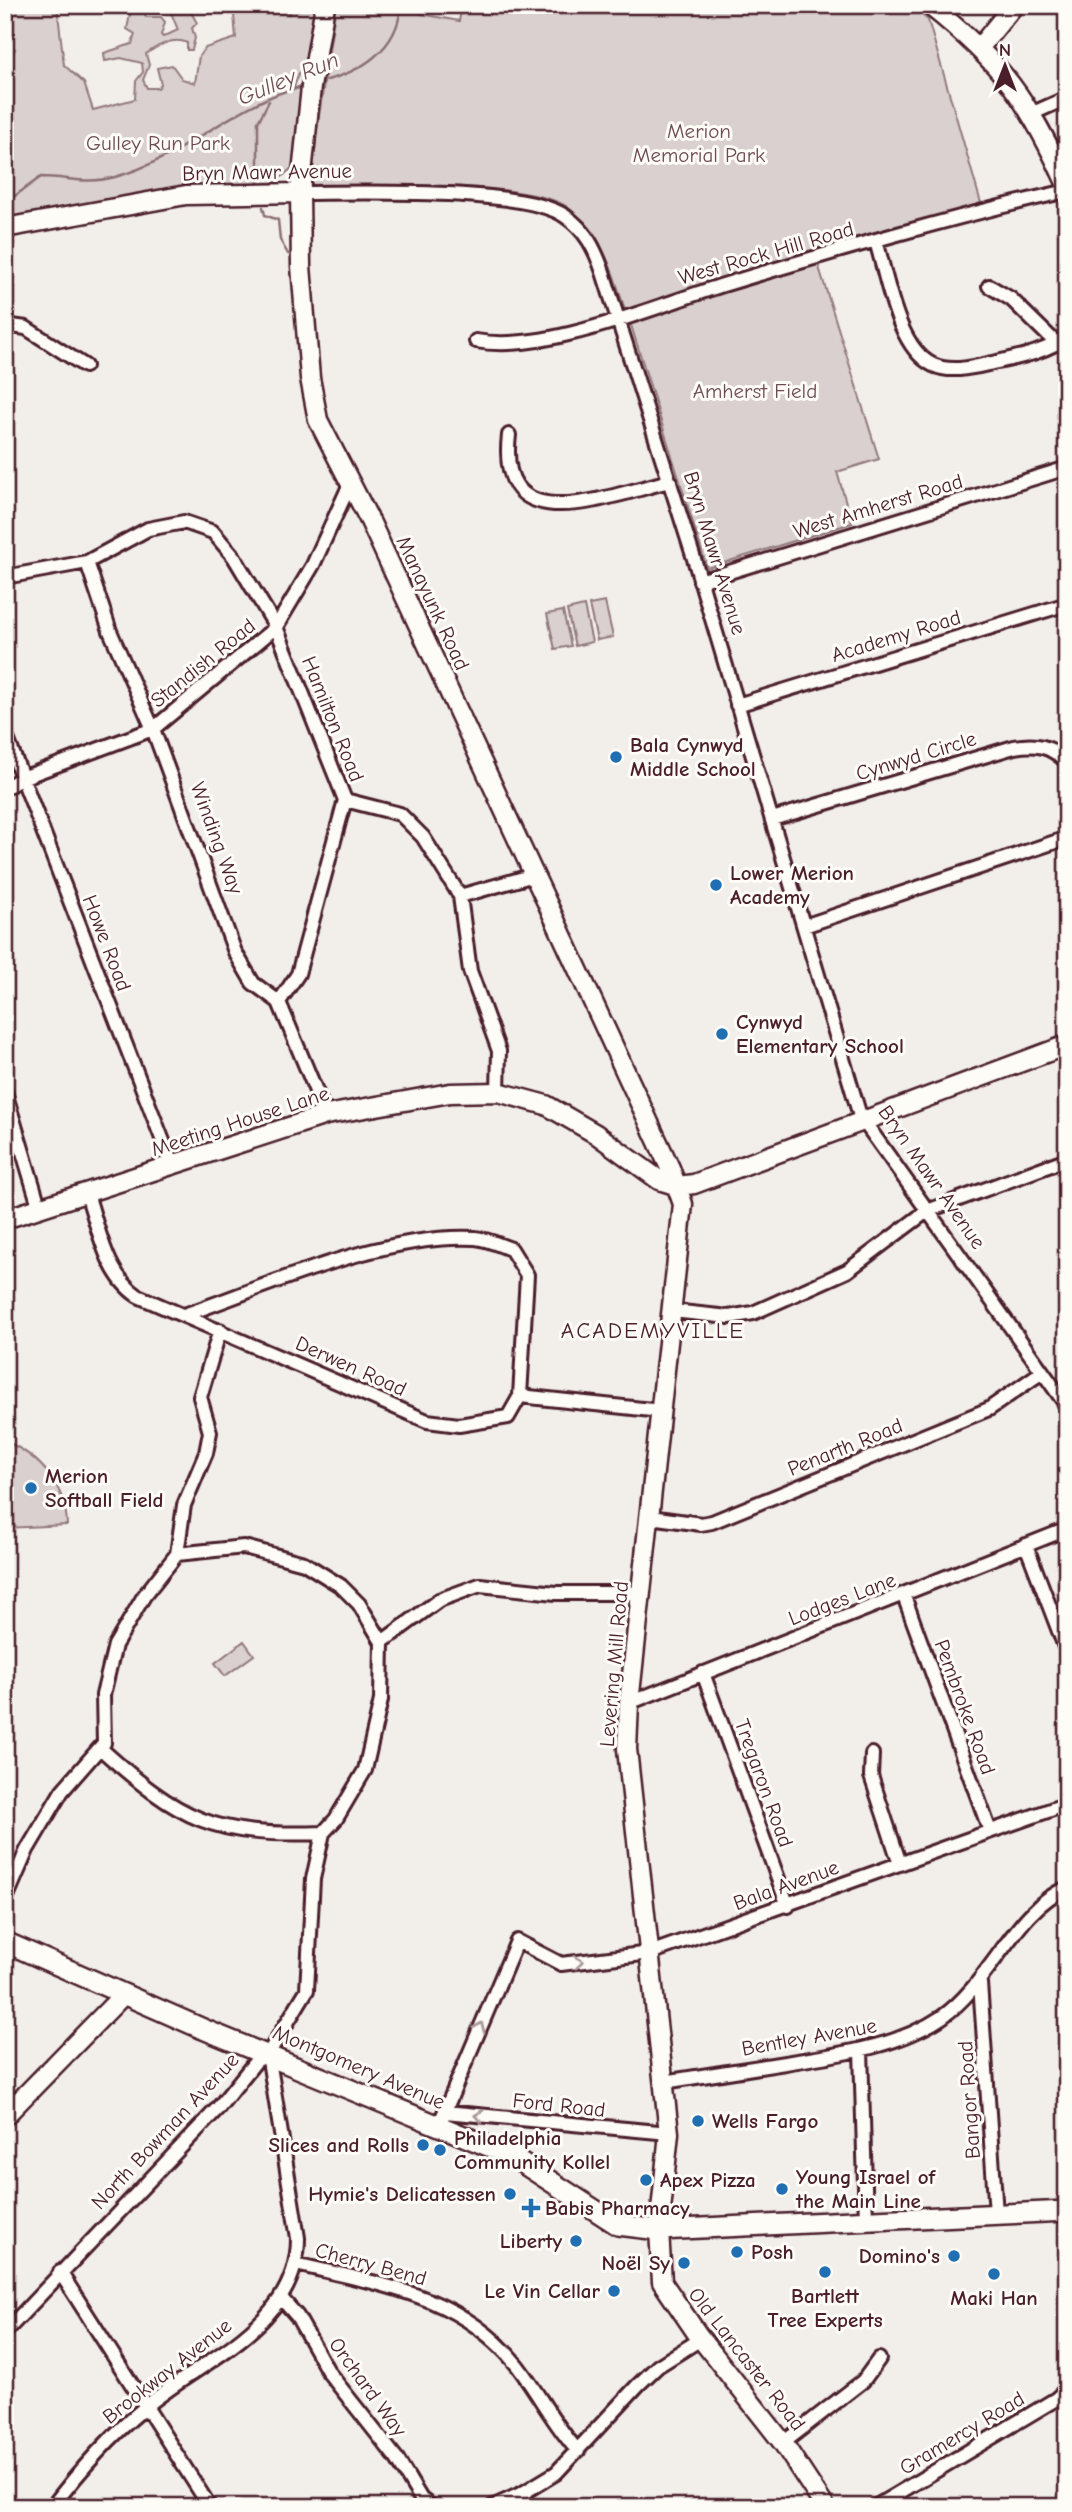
<svg xmlns="http://www.w3.org/2000/svg" width="1072" height="2512" font-family="'Comic Neue',sans-serif">
<style>
.green{fill:#d9d0cf;stroke:#92787d;stroke-width:2}
.lines{fill:none;stroke-linecap:round;stroke-linejoin:round}
.stream{stroke:#8b6f75;stroke-width:2.5}
.street-casing{stroke:#4a1f2b;stroke-width:18}
.secondary-casing{stroke:#4a1f2b;stroke-width:23}
.primary-casing{stroke:#4a1f2b;stroke-width:24}
.street{stroke:#fdfcf7;stroke-width:12}
.secondary{stroke:#fdfcf7;stroke-width:18}
.primary{stroke:#fdfcf7;stroke-width:19}
.oneway{stroke:#ac999b}
.poi-dot{fill:#1f6fb2;stroke:#fdfcf7;stroke-width:2.5}
.labels{text-anchor:middle;stroke-width:6;stroke-linejoin:round;paint-order:stroke}
.park-label{font-size:21px;fill:#6e4b54;stroke:#fdfcf7}
.street-label{font-size:21px;fill:#4a1f2b;stroke:#fdfcf7}
.poi-label{font-size:21px;font-weight:bold;fill:#4a1f2b;stroke:#fdfcf7;text-anchor:start}
.water-label{font-size:23px;font-style:italic;fill:#704e56;stroke:#fdfcf7}
.neighbourhood-label{font-size:23px;letter-spacing:2px;fill:#4a1f2b;stroke:#fdfcf7}
</style>
<rect width="100%" height="100%" fill="#f2efeb"/>
<filter id="ink" filterUnits="userSpaceOnUse"><feTurbulence type="fractalNoise" baseFrequency=".0143" numOctaves="2"/><feDisplacementMap in="SourceGraphic" scale="14" xChannelSelector="R" yChannelSelector="G"/><feConvolveMatrix kernelMatrix="1 2 1 2 8 2 1 2 1" color-interpolation-filters="sRGB"/></filter>
<g filter="url(#ink)">
<path class="green" d="M5,5H57L64,65L84,83L93,110L135,99L136,81L143,72L142,63L121,58L105,61L104,53L132,44L135,34L127,29L132,5H142L146,17H161L165,22L161,35L163,37L178,30L168,5H192L191,12L197,23L192,28L195,38L192,50H187V43C174,36 157,46 146,54L149,65L143,80L147,88H158L161,84L157,68L172,65L182,79L195,83L199,56L205,48L236,38L234,15L224,12L226,5H273L289,14L295,5H318L307,67L299,73L293,90L304,87L294,166L275,183L174,188L71,210L5,218V59L11,58L15,49L5,37Z
M336,5H421V14L459,21L462,5H909L928,20L981,203L625,310C613,271 602,235 570,209C534,179 363,186 311,185L317,129Z
M818,264L879,459L837,472L852,523L707,568L630,322Z
M605,602L613,637L597,640L589,605Z
M584,606L592,642L575,646L567,610Z
M563,611L571,646L555,649L547,614Z
M5,1441C40,1456 66,1486 67,1525L5,1528Z
M244,1641L254,1655L225,1676L215,1663Z"/>
<g class="lines">
<path class="stream" d="M319,82C360,73 398,50 401,5
M258,182V122L269,101
M5,203L41,177C70,177 84,185 115,177C183,159 235,102 303,86
M263,207L265,215L278,220L280,240L288,254"/>
<defs>
<path id="street" d="M1033,113L1067,98
M300,193C356,193 523,187 565,216C586,230 595,249 603,272L695,562L860,1116L1067,1406
M876,241C887,277 897,348 933,365C953,374 977,366 997,362C1020,357 1049,351 1067,336
M989,286L1011,299L1057,344
M5,325L26,328L85,366
M476,341C545,354 655,306 723,285C836,251 951,217 1067,191
M509,435C496,544 610,495 670,481
M87,562L110,631L153,729L235,952L253,983L279,1002L326,1115
M5,577L87,562L148,529L184,522L213,532L234,557L276,627L345,800L400,814L423,837L460,896L470,971L499,1051L498,1092
M700,581L1067,468
M737,705L1067,604
M5,733L173,1167
M5,788L22,778L153,729L276,627L313,565L350,484
M772,819L1014,747C1038,743 1050,746 1067,762
M460,896L534,875
M804,926L1067,838
M279,1002L298,974L345,800
M5,1092L40,1209
M87,1194C99,1229 106,1275 138,1296L427,1421L459,1425L508,1417L520,1396L661,1411
M672,1311L729,1317L753,1313L847,1271L927,1211L1067,1159
M184,1315C270,1285 384,1233 475,1238C487,1239 500,1245 511,1249L527,1275L520,1396
M650,1517L701,1524L712,1522L989,1409L1042,1372
M1026,1545L1067,1652
M177,1554L244,1547L304,1563L341,1586L359,1604L382,1642
M904,1596L990,1831
M703,1673L788,1906
M629,1703L1067,1529
M100,1748C181,1821 213,1837 323,1833
M872,1754L871,1776L900,1864
M5,1901L27,1850L62,1791L104,1743L103,1695L115,1645L144,1596L177,1554L184,1505L206,1453L210,1432L200,1397L220,1330
M980,1983L996,2214
M861,2050L866,2221
M664,2082C704,2076 745,2069 785,2063C839,2054 896,2048 942,2017C991,1983 1016,1908 1067,1888
M445,2112L669,2133
M439,2125L517,1941L561,1964L650,1953L1067,1804
M296,2264C378,2284 460,2294 516,2364C538,2392 554,2425 578,2451
M60,2272L210,2507
M282,2299L297,2316L329,2373L397,2459L421,2499L432,2507
M5,2332L218,2108L256,2061L268,2054L307,1990L313,1879L323,1833L336,1819L365,1770L381,1700L382,1642L439,1600L480,1585L556,1593H642
M783,2443L863,2381L879,2359
M52,2507C80,2470 108,2438 143,2409C200,2359 298,2328 298,2238L268,2054
M492,2507L523,2493L556,2473L638,2385L658,2366L701,2339
M875,2507L1056,2399L1067,2389"/>
<path id="secondary" d="M325,5L311,87L300,193L301,266L310,378L318,420L370,521L670,1168L683,1204L629,1703L627,1749L669,2133L659,2230L662,2282L698,2335L783,2443L825,2507
M929,5C1003,64 1028,99 1067,185
M980,47L1014,5
M5,228L186,195L300,193
M5,1219L326,1115L450,1093L498,1092L546,1105L596,1134L659,1180L678,1186L694,1184L1067,1045
M5,2116L124,1994"/>
<path id="primary" d="M5,1942L203,2029L510,2155L618,2225L659,2230L1067,2211"/>
</defs>
<use href="#street" class="street-casing"/>
<use href="#secondary" class="secondary-casing"/>
<use href="#primary" class="primary-casing"/>
<use href="#street" class="street"/>
<use href="#secondary" class="secondary"/>
<use href="#primary" class="primary"/>
</g>
<defs><path id="oneway-chevron" d="M-2-3.5L2.5 0L-2 3.5" fill="none" stroke-width="1.6" stroke-linecap="round" stroke-linejoin="round" transform="scale(1.75)"/></defs>
<g class="oneway">
<use href="#oneway-chevron" transform="translate(579 1962) rotate(-7)"/>
<use href="#oneway-chevron" transform="translate(480 2027) rotate(-67)"/>
<use href="#oneway-chevron" transform="translate(479 2116) rotate(-174)"/>
</g>
</g>
<g class="poi-dot">
<circle cx="616" cy="757" r="7"/>
<circle cx="716" cy="885" r="7"/>
<circle cx="722" cy="1034" r="7"/>
<circle cx="31" cy="1488" r="7"/>
<circle cx="698" cy="2121" r="7"/>
<circle cx="423" cy="2145" r="7"/>
<circle cx="440" cy="2150" r="7"/>
<circle cx="646" cy="2180" r="7"/>
<circle cx="782" cy="2189" r="7"/>
<circle cx="510" cy="2194" r="7"/>
<path d="M527.5 2197.5h7v7h7v7h-7v7h-7v-7h-7v-7h7z"/>
<circle cx="576" cy="2241" r="7"/>
<circle cx="737" cy="2252" r="7"/>
<circle cx="954" cy="2256" r="7"/>
<circle cx="684" cy="2263" r="7"/>
<circle cx="825" cy="2272" r="7"/>
<circle cx="994" cy="2274" r="7"/>
<circle cx="614" cy="2291" r="7"/>
</g>
<g class="labels">
<g class="park-label">
<text x="699" y="138">Merion<tspan x="699" dy="24">Memorial Park</tspan></text>
<text x="158" y="150">Gulley Run Park</text>
<text x="755" y="398">Amherst Field</text>
</g>
<g class="street-label">
<text transform="translate(267 172) rotate(-1)" y="7">Bryn Mawr Avenue</text>
<text transform="translate(766 253) rotate(-16)" y="7">West Rock Hill Road</text>
<text transform="translate(878 506) rotate(-17)" y="7">West Amherst Road</text>
<text transform="translate(715 553) rotate(73)" y="7">Bryn Mawr Avenue</text>
<text transform="translate(433 603) rotate(65)" y="7">Manayunk Road</text>
<text transform="translate(896 636) rotate(-17)" y="7">Academy Road</text>
<text transform="translate(203 663) rotate(-39)" y="7">Standish Road</text>
<text transform="translate(333 719) rotate(68)" y="7">Hamilton Road</text>
<text transform="translate(916 756) rotate(-17)" y="7">Cynwyd Circle</text>
<text transform="translate(217 838) rotate(70)" y="7">Winding Way</text>
<text transform="translate(107 943) rotate(69)" y="7">Howe Road</text>
<text transform="translate(240 1121) rotate(-18)" y="7">Meeting House Lane</text>
<text transform="translate(932 1177) rotate(55)" y="7">Bryn Mawr Avenue</text>
<text transform="translate(351 1366) rotate(24)" y="7">Derwen Road</text>
<text transform="translate(845 1447) rotate(-22)" y="7">Penarth Road</text>
<text transform="translate(842 1599) rotate(-21)" y="7">Lodges Lane</text>
<text transform="translate(614 1664) rotate(-85)" y="7">Levering Mill Road</text>
<text transform="translate(965 1707) rotate(70)" y="7">Pembroke Road</text>
<text transform="translate(764 1783) rotate(70)" y="7">Tregaron Road</text>
<text transform="translate(786 1885) rotate(-20)" y="7">Bala Avenue</text>
<text transform="translate(809 2037) rotate(-10)" y="7">Bentley Avenue</text>
<text transform="translate(359 2067) rotate(23)" y="7">Montgomery Avenue</text>
<text transform="translate(969 2100) rotate(-94)" y="7">Bangor Road</text>
<text transform="translate(559 2105) rotate(6)" y="7">Ford Road</text>
<text transform="translate(165 2131) rotate(-47)" y="7">North Bowman Avenue</text>
<text transform="translate(371 2264) rotate(15)" y="7">Cherry Bend</text>
<text transform="translate(747 2359) rotate(52)" y="7">Old Lancaster Road</text>
<text transform="translate(167 2371) rotate(-38)" y="7">Brookway Avenue</text>
<text transform="translate(368 2387) rotate(54)" y="7">Orchard Way</text>
<text transform="translate(962 2433) rotate(-31)" y="7">Gramercy Road</text>
</g>
<g class="poi-label">
<text x="630" y="752">Bala Cynwyd<tspan x="630" dy="24">Middle School</tspan></text>
<text x="730" y="880">Lower Merion<tspan x="730" dy="24">Academy</tspan></text>
<text x="736" y="1029">Cynwyd<tspan x="736" dy="24">Elementary School</tspan></text>
<text x="45" y="1483">Merion<tspan x="45" dy="24">Softball Field</tspan></text>
<text x="712" y="2128">Wells Fargo</text>
<text x="454" y="2145">Philadelphia<tspan x="454" dy="24">Community Kollel</tspan></text>
<text x="409" y="2152" text-anchor="end">Slices and Rolls</text>
<text x="796" y="2184">Young Israel of<tspan x="796" dy="24">the Main Line</tspan></text>
<text x="660" y="2187">Apex Pizza</text>
<text x="496" y="2201" text-anchor="end">Hymie's Delicatessen</text>
<text x="545" y="2215">Babis Pharmacy</text>
<text x="562" y="2248" text-anchor="end">Liberty</text>
<text x="751" y="2259">Posh</text>
<text x="940" y="2263" text-anchor="end">Domino's</text>
<text x="670" y="2270" text-anchor="end">Noël Sy</text>
<text x="600" y="2298" text-anchor="end">Le Vin Cellar</text>
<text x="825" y="2303" text-anchor="middle">Bartlett<tspan x="825" dy="24">Tree Experts</tspan></text>
<text x="994" y="2305" text-anchor="middle">Maki Han</text>
</g>
<g class="water-label">
<text transform="translate(288 78) rotate(-22)" y="8">Gulley Run</text>
</g>
<g class="neighbourhood-label">
<text x="653" y="1338">ACADEMYVILLE</text>
</g>
</g>
<rect width="1072" height="2512" fill="none" stroke="#fdfcf7" stroke-width="28"/>
<rect x="14" y="14" width="1044" height="2484" fill="none" stroke="#4a1f2b" stroke-width="2.5" filter="url(#ink)"/>
<g transform="translate(1005 66)" stroke="#fdfcf7" stroke-width="5" paint-order="stroke">
<path d="M0-5L12 26L0 18L-12 26Z" fill="#4a1f2b"/>
<text y="-10" font-size="19" font-weight="bold" text-anchor="middle" fill="#4a1f2b">N</text>
</g>
</svg>
